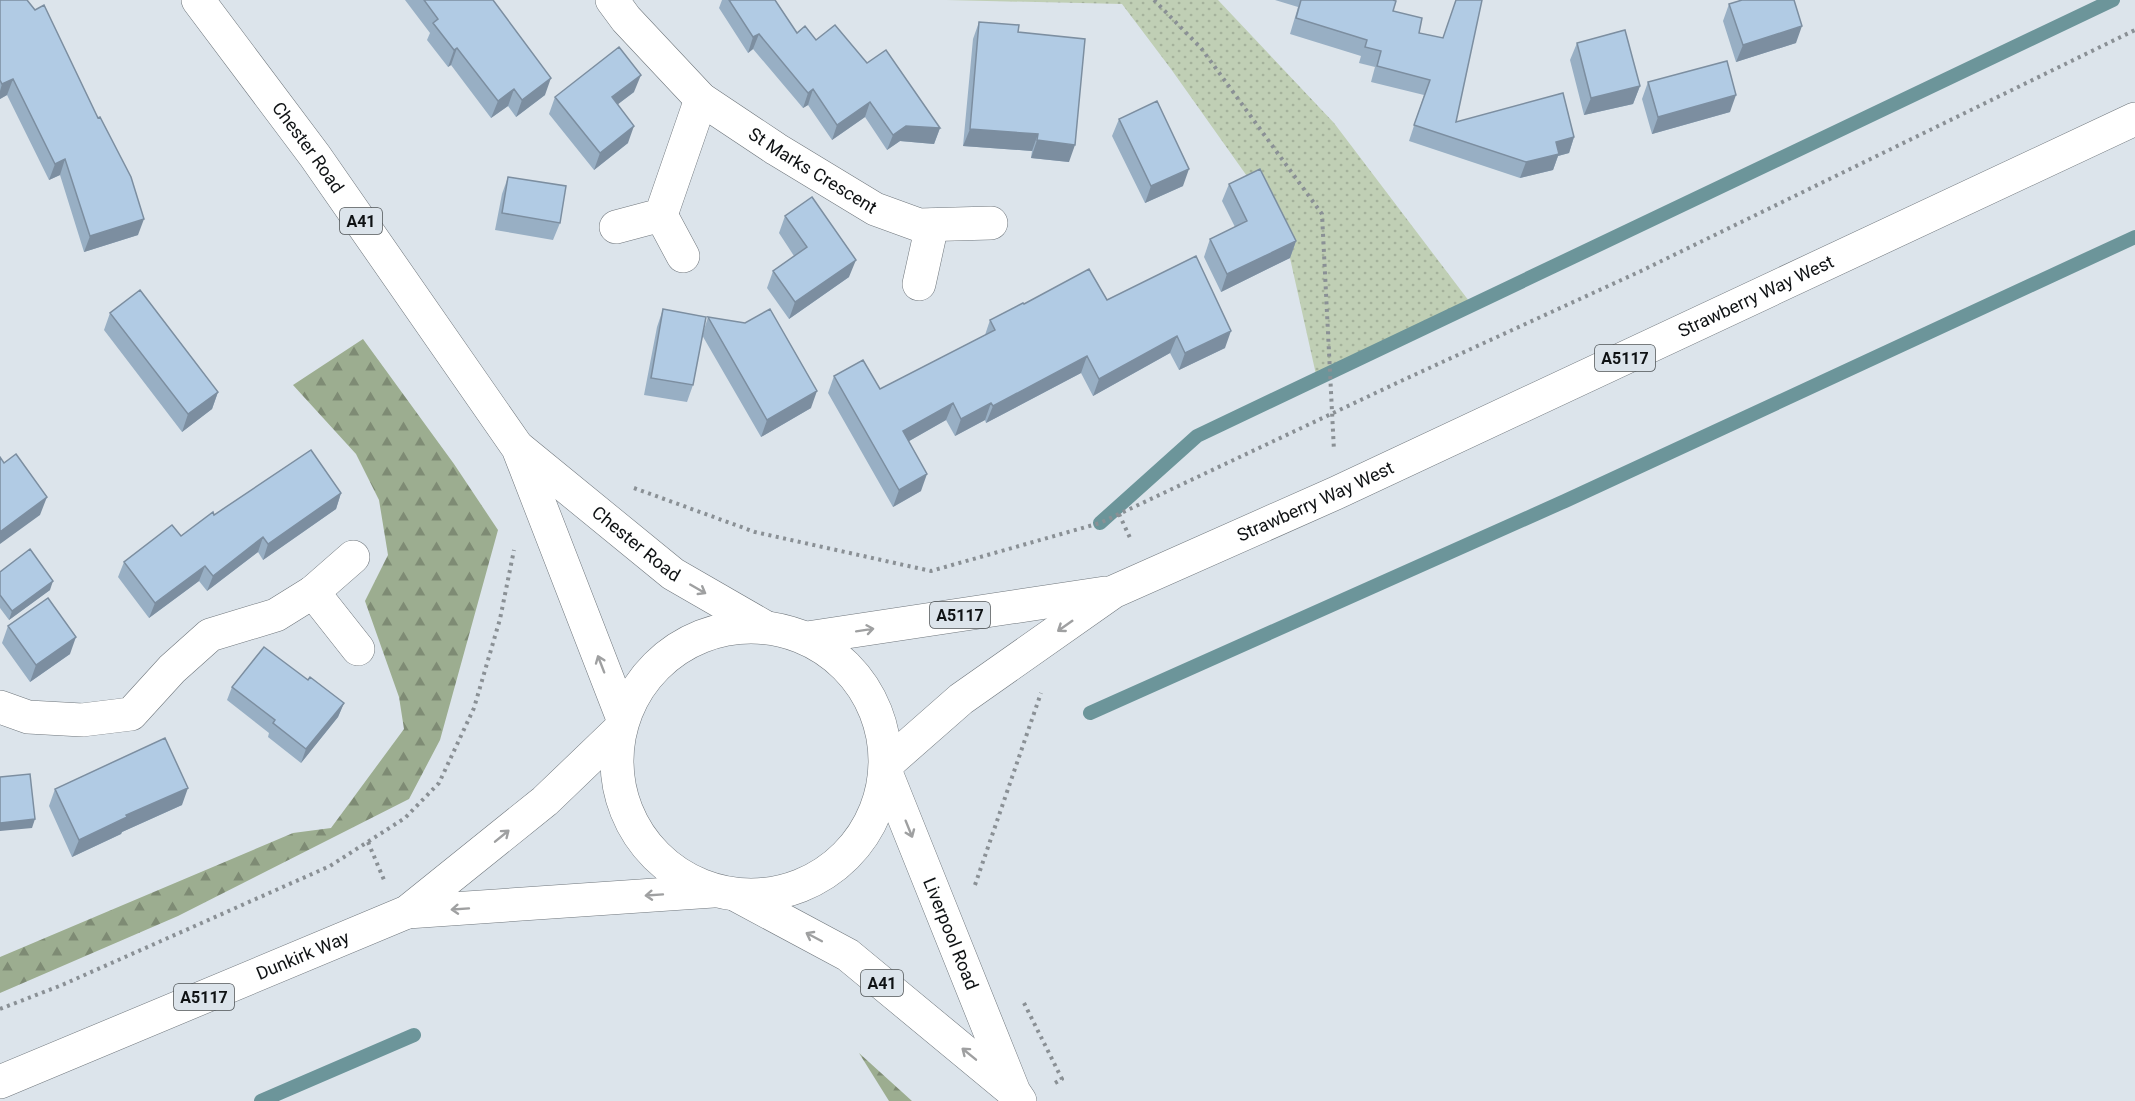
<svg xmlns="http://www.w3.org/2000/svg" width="2135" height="1101" font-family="Roboto,sans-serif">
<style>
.grass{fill:url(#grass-dots)}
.forest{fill:url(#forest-firs)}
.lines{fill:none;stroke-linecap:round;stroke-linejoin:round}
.stream{stroke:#6c959a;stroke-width:14}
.minor-casing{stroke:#6f767c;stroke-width:34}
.major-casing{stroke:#6f767c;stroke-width:34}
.highway-casing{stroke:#6f767c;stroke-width:34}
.path{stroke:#8a9095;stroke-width:4;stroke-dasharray:3 4.5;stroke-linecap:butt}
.minor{stroke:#fff;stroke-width:33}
.major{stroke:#fff;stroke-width:33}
.highway{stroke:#fff;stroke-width:33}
.wall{fill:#98afc4}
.shaded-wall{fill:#7c8ea0}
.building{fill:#b1cbe4;stroke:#7c8ea0;stroke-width:1.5}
.oneway{stroke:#9fa0a1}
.labels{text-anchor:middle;stroke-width:5;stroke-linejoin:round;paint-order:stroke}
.shield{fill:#dce4eb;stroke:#4c5154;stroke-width:1.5}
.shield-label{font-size:16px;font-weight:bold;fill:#0f1214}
.street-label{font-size:18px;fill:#0f1214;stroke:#dce4eb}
</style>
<defs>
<pattern id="grass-dots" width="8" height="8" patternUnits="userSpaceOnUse" patternTransform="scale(1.5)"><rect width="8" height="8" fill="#c0cfb5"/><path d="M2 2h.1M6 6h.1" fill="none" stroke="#a4b19b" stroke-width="1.8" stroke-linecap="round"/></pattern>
<pattern id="forest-firs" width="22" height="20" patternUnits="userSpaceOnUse" patternTransform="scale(1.5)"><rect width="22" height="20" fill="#9cad90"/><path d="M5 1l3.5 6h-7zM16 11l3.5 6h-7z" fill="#7e8b74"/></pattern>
</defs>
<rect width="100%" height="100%" fill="#dce4eb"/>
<path class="grass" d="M946,0H1218L1334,123L1472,305L1317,379L1290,258L1254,186L1171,69L1122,4Z"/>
<path class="forest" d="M363,339L454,464L498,530L440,740L409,799L178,916L0,993V957L293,833L331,828L404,729L399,697L365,601L388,555L379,500L356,454L293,385Z
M859,1053L912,1101H889Z"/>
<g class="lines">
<path class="stream" d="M1100,523L1197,436L2113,0
M1090,713L1565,501L2135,237
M261,1101L414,1035"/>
<defs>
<g id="minor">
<path id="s1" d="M612,0L626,19L701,99L776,149L875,209L919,225L991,223"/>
<path d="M661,215L683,256"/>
<path d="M616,227L661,215L701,99"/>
<path d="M919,284L932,225"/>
<path d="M313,592L358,649"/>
<path d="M0,707L28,717L82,720L131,714L172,669L210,635L276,615L313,592L353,557"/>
</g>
<g id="major">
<path id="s2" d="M198,0L315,156L518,448L623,719"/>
<path id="s3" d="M520,449L673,574L765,627"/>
<path d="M807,638L1105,593"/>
<path id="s4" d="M887,764L961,699L1113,592L1336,493L2135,119"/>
</g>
<g id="highway">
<circle cx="751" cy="761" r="134"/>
<path id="s5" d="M887,775L1014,1092L1020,1101"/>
<path d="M738,896L848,955L1010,1089"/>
<path d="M407,912L713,891"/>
<path id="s6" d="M0,1082L407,912L545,801L619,730"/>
</g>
</defs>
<use href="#minor" class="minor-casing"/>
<use href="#major" class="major-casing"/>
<use href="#highway" class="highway-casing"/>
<path class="path" d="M1154,0L1201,48L1322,214L1334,451
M634,488L755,532L931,571L1100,523L1401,381L1641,271L2135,30
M1119,514L1131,540
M368,842L384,880
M975,885L1041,693
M1024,1003L1062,1079L1055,1083
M0,1009L62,985L330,866L405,818L439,783L474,708L500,619L514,550"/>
<use href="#minor" class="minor"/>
<use href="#major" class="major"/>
<use href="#highway" class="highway"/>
</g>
<path class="wall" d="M0,0L138,235L84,252L60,175L49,180L7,95L0,99Z
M405,0H493L545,95L516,117L508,106L491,118L451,65L448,67L427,40L430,33Z
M722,0H775L797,33L816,40L867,63L940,128L934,144L900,141L887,150L865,117L832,140L808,105L803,108L753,49L748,53L719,8Z
M1275,0H1393V11L1419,33L1456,122L1574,137L1569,153L1558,156L1553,170L1520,178L1409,141L1424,95L1371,82L1375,67L1359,63L1361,56L1290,34L1298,7Z
M1729,4L1796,43L1736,62L1723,21Z
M979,22L1018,32L1069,162L1031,158L1032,151L963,146L973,39Z
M1577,43L1640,86L1633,104L1584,115L1570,60Z
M1648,82L1730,112L1652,134L1642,99Z
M634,92L618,104L628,143L594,170L549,114L555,97Z
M1119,119L1183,186L1145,203L1112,136Z
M508,177L560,223L553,240L495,230L502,194Z
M1229,184L1296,241L1290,258L1221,292L1204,257L1210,239L1235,227L1222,201Z
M785,216L849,277L789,319L767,288L773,271L794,256L779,233Z
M1107,300L1225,348L1179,370L1170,353L1093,396L1081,373L986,423L985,420L955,436L946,420L909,441L921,491L893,507L828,393L834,376L880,389L985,335L990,320L1024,304Z
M663,309L703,333L708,317L811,408L761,437L702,335L693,385L687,402L644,395L657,327Z
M110,313L218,392L212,409L182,432L104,330Z
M341,493L336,509L263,560L258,552L207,591L199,581L149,618L118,577L124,562L181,536L214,515Z
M0,572L50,590L9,620L0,608Z
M8,626L70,654L30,682L2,643Z
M308,680L344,703L338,717L301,763L268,737L269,733L227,700L232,687Z
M55,789L182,805L122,832L121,834L72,857L49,806Z"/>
<path class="shaded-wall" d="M1802,26L1796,43L1736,62L1743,45Z
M759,34L753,49L748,53L753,37Z
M457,48L451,65L448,67L454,50Z
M641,75L634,92L605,114L612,97Z
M551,78L545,95L516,117L522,100Z
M13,79L7,95L0,99V91L2,84Z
M1640,86L1633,104L1584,115L1591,98Z
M514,89L508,106L491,118L498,101Z
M813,89L808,105L803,108L808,93Z
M1736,95L1730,112L1652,134L1658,117Z
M870,102L865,117L832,140L837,125Z
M634,126L628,143L594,170L600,153Z
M906,126L940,128L934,144L900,141L887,150L893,135Z
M970,129L1038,134L1032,151L963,146Z
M1574,137L1569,153L1558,156L1553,170L1520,178L1526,162L1556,142Z
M1037,140L1075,145L1069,162L1031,158Z
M65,159L60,175L49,180L55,164Z
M1189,169L1183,186L1145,203L1151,186Z
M144,219L138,235L84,252L90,236Z
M1296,241L1290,258L1221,292L1227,274Z
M856,260L849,277L789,319L795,302Z
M1231,331L1225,348L1179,370L1185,353Z
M1177,336L1170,353L1093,396L1099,379Z
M1087,356L1081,373L986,423L993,406Z
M817,391L811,408L761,437L767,420Z
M218,392L212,409L182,432L188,414Z
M953,403L946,420L897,448L903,431Z
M991,403L985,420L955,436L961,419Z
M927,474L921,491L893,507L899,490Z
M341,493L336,509L263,560L268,544Z
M47,497L40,515L0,544V532Z
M263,537L258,552L207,591L213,576Z
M205,566L199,581L149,618L155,603Z
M53,581L50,590L9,620L12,611Z
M76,637L70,654L30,682L36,665Z
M344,703L338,717L301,763L306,749Z
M188,788L182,805L122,832L121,834L72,857L79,840L126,815Z
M35,819L32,828L0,831V823Z"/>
<path class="building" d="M0,0H27L35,10L44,5L98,118L100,117L131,177L144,219L90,236L65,159L55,164L13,79L2,84L0,80Z
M424,0H493L551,78L522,100L514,89L498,101L457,48L454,50L433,23L438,19Z
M729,0H775L797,33L805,26L816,40L835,25L867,63L886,50L940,128L906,126L893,135L870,102L837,125L813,89L808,93L759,34L753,37Z
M1301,0H1393L1396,1L1393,11L1422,18L1419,33L1443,38L1456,0H1482L1456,122L1563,93L1574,137L1556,142L1559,154L1526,162L1414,125L1430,80L1377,66L1381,51L1365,47L1367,40L1296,18Z
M1742,0H1794L1802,26L1743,45L1729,4Z
M979,22L1019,25L1018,32L1085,39L1075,145L1037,140L1038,134L970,129Z
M1625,30L1640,86L1591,98L1577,43Z
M619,47L641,75L612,97L634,126L600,153L555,97Z
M1727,61L1736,95L1658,117L1648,82Z
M1157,101L1189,169L1151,186L1119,119Z
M1260,169L1296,241L1227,274L1210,239L1247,221L1229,184Z
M508,177L566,186L560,223L502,213Z
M812,197L856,260L795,302L773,271L807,247L785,216Z
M1196,256L1231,331L1185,353L1177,336L1099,379L1087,356L993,406L991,403L961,419L953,403L903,431L927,474L899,490L834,376L863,360L880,389L995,330L990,320L1023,303L1024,304L1089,269L1107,300Z
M140,290L218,392L188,414L110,313Z
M663,309L706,317L693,385L651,378Z
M770,309L817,391L767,420L708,317L745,323Z
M311,450L341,493L268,544L263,537L213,576L205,566L155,603L124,562L172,525L181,536L213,512L214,515Z
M16,454L47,497L0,532V457L4,463Z
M30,549L53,581L12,611L0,595V572Z
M48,598L76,637L36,665L8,626Z
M264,647L308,680L310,677L344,703L306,749L273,723L275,720L232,687Z
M165,738L188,788L126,815L127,817L79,840L55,789Z
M30,774L35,819L0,823V777Z"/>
<defs><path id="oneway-shaft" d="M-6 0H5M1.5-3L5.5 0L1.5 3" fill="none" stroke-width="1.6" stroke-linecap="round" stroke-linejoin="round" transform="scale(1.5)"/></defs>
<g class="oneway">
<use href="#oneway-shaft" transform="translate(698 589) rotate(30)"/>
<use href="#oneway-shaft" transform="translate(1065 626) rotate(145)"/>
<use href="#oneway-shaft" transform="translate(865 630) rotate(-9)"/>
<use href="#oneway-shaft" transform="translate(601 664) rotate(-111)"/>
<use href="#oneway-shaft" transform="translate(909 829) rotate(68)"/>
<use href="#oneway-shaft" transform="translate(502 836) rotate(-39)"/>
<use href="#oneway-shaft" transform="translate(654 895) rotate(176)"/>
<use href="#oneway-shaft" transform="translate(460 909) rotate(176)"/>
<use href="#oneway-shaft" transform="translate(814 937) rotate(-152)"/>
<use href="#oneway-shaft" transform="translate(969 1054) rotate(-141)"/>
</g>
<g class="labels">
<g class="shield">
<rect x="340" y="208" width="42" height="26" rx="4.5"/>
<rect x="1595" y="345" width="60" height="26" rx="4.5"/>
<rect x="930" y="602" width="60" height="26" rx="4.5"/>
<rect x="861" y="970" width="42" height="26" rx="4.5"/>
<rect x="174" y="984" width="60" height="26" rx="4.5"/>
</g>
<g class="shield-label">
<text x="361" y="227">A41</text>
<text x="1625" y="364">A5117</text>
<text x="960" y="621">A5117</text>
<text x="882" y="989">A41</text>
<text x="204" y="1003">A5117</text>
</g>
<g class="street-label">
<text dy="6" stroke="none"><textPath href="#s2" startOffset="184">Chester Road</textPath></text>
<text dy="6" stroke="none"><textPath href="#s1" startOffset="266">St Marks Crescent</textPath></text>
<text dy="6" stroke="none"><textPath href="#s4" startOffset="992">Strawberry Way West</textPath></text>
<text dy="6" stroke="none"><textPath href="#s4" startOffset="506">Strawberry Way West</textPath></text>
<text dy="6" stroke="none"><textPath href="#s3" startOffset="150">Chester Road</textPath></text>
<text dy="6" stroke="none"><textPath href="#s5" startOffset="171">Liverpool Road</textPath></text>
<text dy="6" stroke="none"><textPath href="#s6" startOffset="328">Dunkirk Way</textPath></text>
</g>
</g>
</svg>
